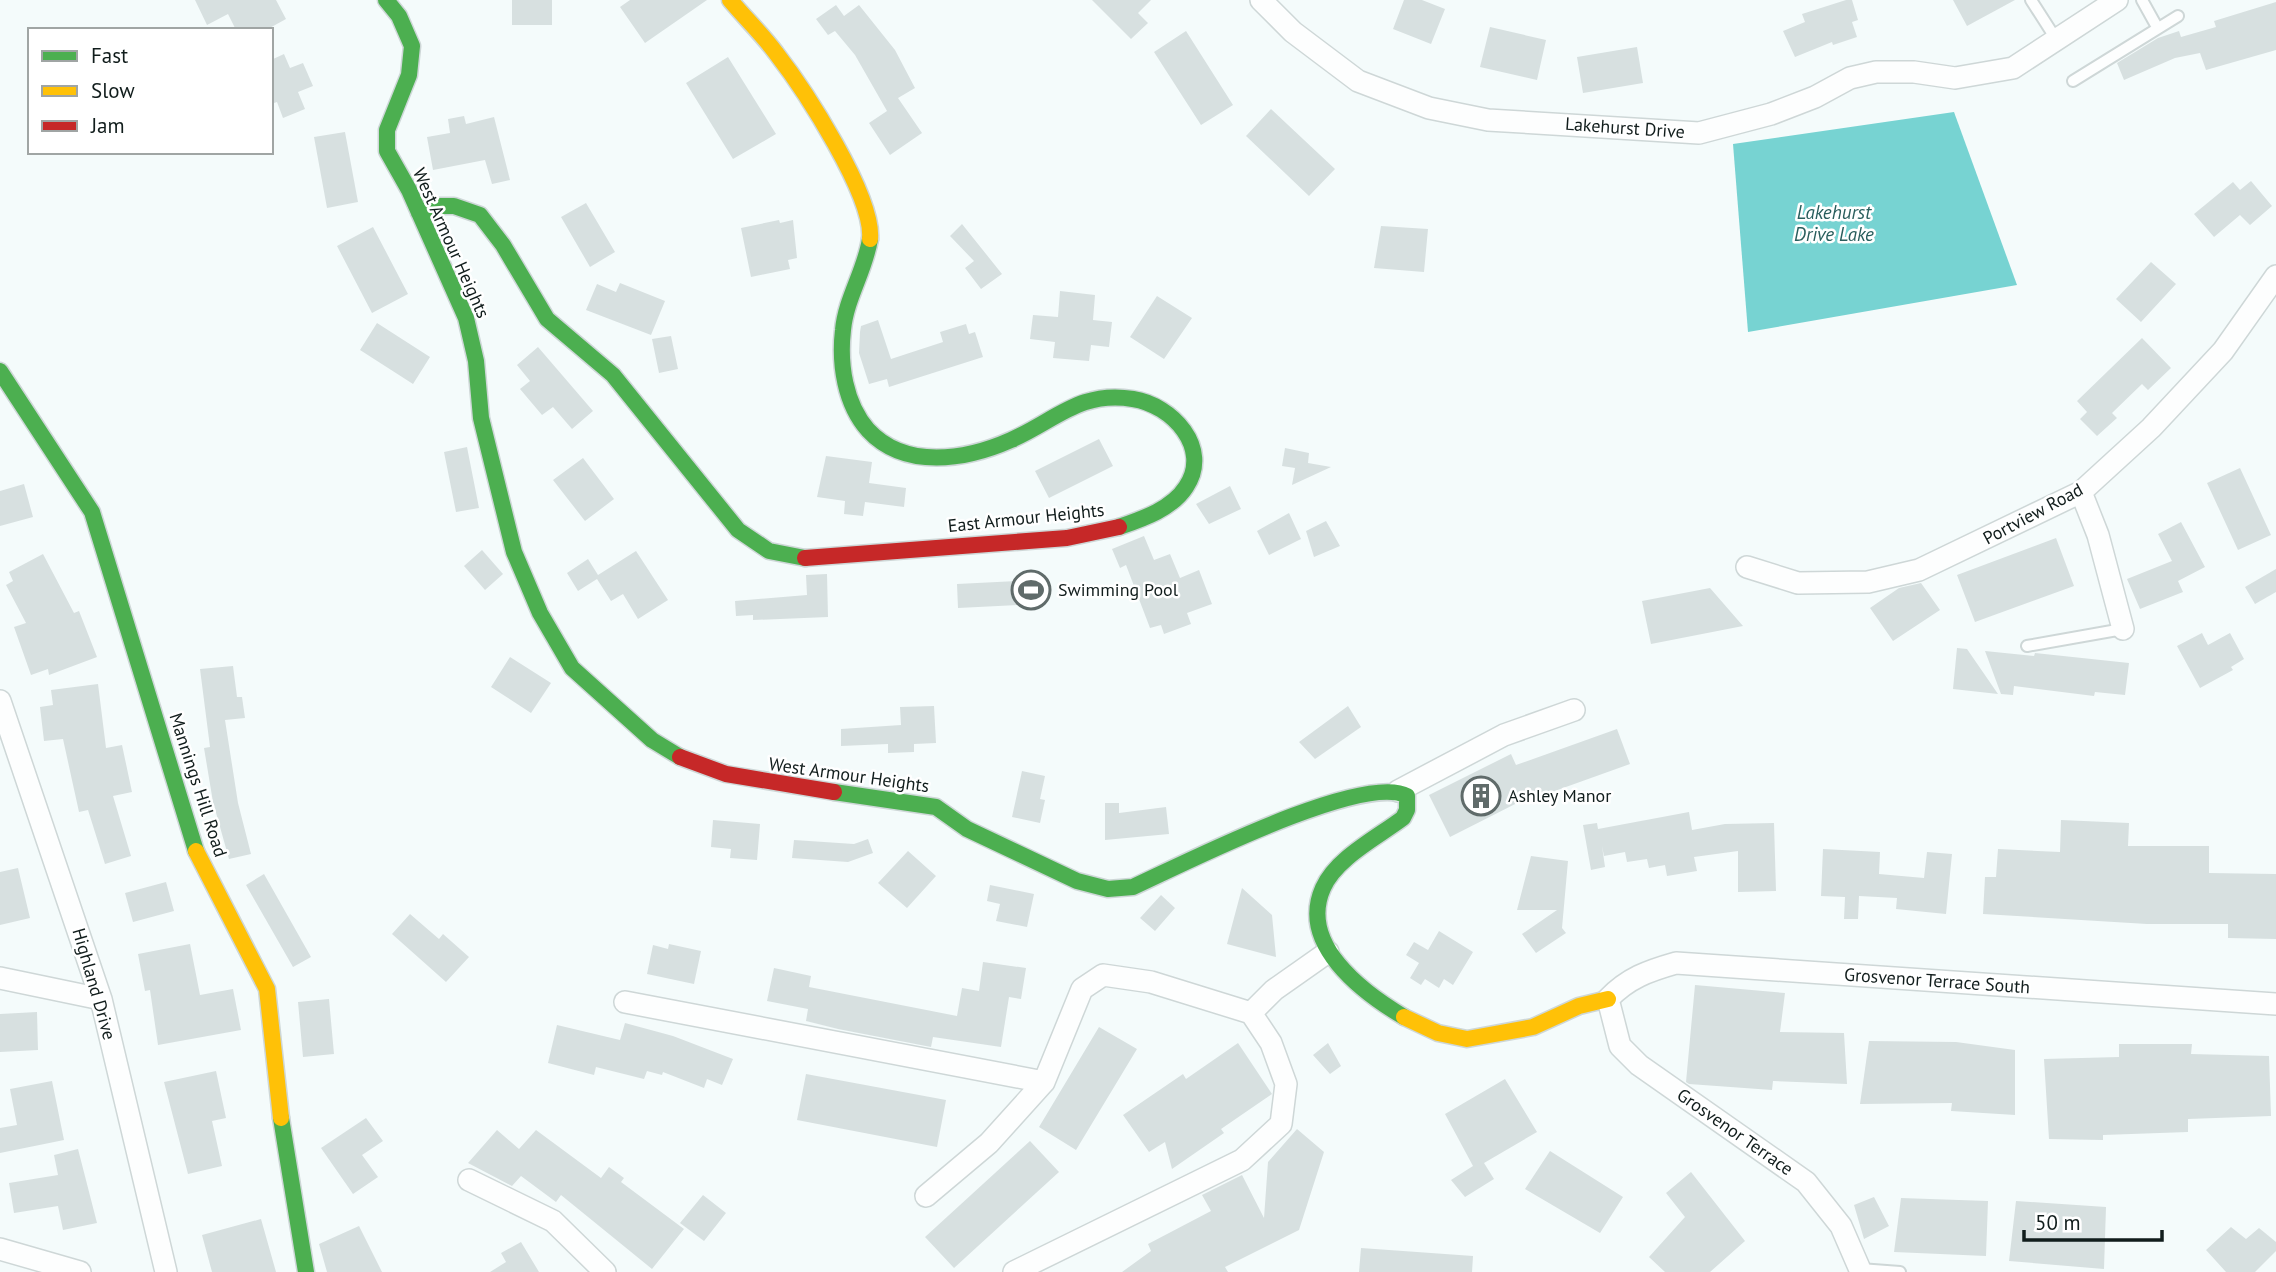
<svg xmlns="http://www.w3.org/2000/svg" width="2276" height="1272" font-family="'PT Sans',sans-serif">
<style>
.water{fill:#77d3d2}
.building{fill:#d7e0e0}
.lines{fill:none;stroke-linecap:round;stroke-linejoin:round}
.lane-casing{stroke:#ced7d7;stroke-width:14}
.street-casing{stroke:#ced7d7;stroke-width:24}
.fast-casing{stroke:#ced7d7;stroke-width:19}
.slow-casing{stroke:#ced7d7;stroke-width:19}
.jam-casing{stroke:#ced7d7;stroke-width:19}
.lane{stroke:#fdfefe;stroke-width:10}
.street{stroke:#fdfefe;stroke-width:21}
.fast{stroke:#4caf50;stroke-width:16}
.slow{stroke:#ffc107;stroke-width:16}
.jam{stroke:#c62828;stroke-width:16}
.labels{text-anchor:middle;stroke-width:5;stroke-linejoin:round;paint-order:stroke}
.street-label{font-size:18px;fill:#111d1c;stroke:#fff}
.poi-label{font-size:18px;fill:#111d1c;stroke:#fff;text-anchor:start}
.water-label{font-size:19px;font-style:italic;fill:#295e5d;stroke:#fff}
</style>
<rect width="100%" height="100%" fill="#f4fbfb"/>
<path class="water" d="M1954,112L2017,285L1748,332L1733,144Z"/>
<path class="building" d="M195,0H276L286,19L266,30H236L228,14L207,25Z
M512,0H552V25H512Z
M630,0H707L645,43L620,7Z
M1092,0H1151L1138,13L1148,23L1131,39Z
M1404,0H1422L1445,9L1431,44L1393,29Z
M1846,0H1852L1858,20L1852,22L1857,37L1833,45L1832,42L1795,57L1783,31L1805,22L1802,14Z
M1953,0H2015L1967,26Z
M2276,2V50L2206,70L2200,53L2175,58L2124,80L2117,63L2158,38L2179,31L2181,37L2216,27L2214,21Z
M836,5L844,16L859,5L895,50L915,88L898,98L922,133L890,155L869,123L887,111L855,55L835,31L828,35L816,19Z
M1490,27L1546,40L1537,80L1480,67Z
M1186,31L1233,105L1201,125L1154,52Z
M1637,47L1643,83L1583,93L1577,57Z
M284,54L290,68L303,63L313,86L298,92L305,109L283,118L277,102L271,104V60Z
M728,57L776,134L733,159L686,83Z
M1271,109L1335,169L1309,196L1246,136Z
M464,116L466,124L494,117L510,180L492,184L485,160L433,170L427,137L450,133L448,119Z
M345,132L358,202L327,208L314,137Z
M2251,181L2272,206L2250,225L2240,215L2214,237L2194,214L2233,182L2240,190Z
M586,203L615,252L590,267L561,217Z
M779,220L780,223L793,220L797,258L788,260L790,269L751,277L741,228Z
M962,224L1002,274L981,289L965,268L974,261L950,236Z
M1381,226L1428,229L1424,272L1374,268Z
M373,227L408,294L372,313L337,246Z
M2151,262L2176,284L2141,322L2116,299Z
M620,283L665,301L651,335L586,310L597,284L616,292Z
M1060,291L1095,295L1093,320L1112,322L1109,347L1091,345L1089,361L1053,358L1055,342L1030,339L1033,315L1058,317Z
M1157,296L1192,318L1164,359L1130,337Z
M878,320L891,359L943,342L940,332L966,324L969,334L975,332L983,357L889,387L887,379L869,384L859,353L860,332L861,326Z
M377,323L430,357L413,384L360,350Z
M671,336L678,369L659,373L652,339Z
M2142,338L2171,368L2148,390L2142,384L2112,413L2117,418L2097,436L2080,419L2087,412L2077,401Z
M538,347L593,411L572,429L553,407L542,415L520,389L530,381L517,365Z
M1099,439L1113,466L1049,498L1035,471Z
M467,447L479,508L456,512L444,452Z
M1285,448L1309,453L1308,463L1331,467L1292,485L1295,468L1282,466Z
M826,456L872,462L869,483L906,488L904,507L865,502L863,516L844,514L845,501L817,497Z
M583,458L614,499L585,521L553,480Z
M2240,468L2271,535L2238,550L2207,483Z
M24,484L33,517L0,526V491Z
M1230,486L1241,509L1209,524L1196,504Z
M1289,513L1301,539L1269,555L1257,531Z
M1326,521L1340,546L1314,557L1306,531Z
M2181,522L2205,567L2178,581L2183,592L2140,609L2127,579L2172,561L2158,534Z
M1144,536L1154,560L1170,554L1180,578L1199,570L1212,604L1187,613L1191,624L1164,634L1161,625L1150,628L1126,565L1120,568L1112,549Z
M2056,538L2074,586L1975,622L1957,575Z
M482,550L503,574L485,590L464,566Z
M636,551L668,600L638,619L623,594L611,601L597,579L578,591L567,573L588,559L598,575Z
M43,554L74,613L79,611L97,657L49,675L48,669L31,675L14,627L26,623L6,585L13,581L9,572Z
M2276,569V592L2255,604L2245,587Z
M827,574L828,617L753,620V615L736,616L735,601L807,595L806,575Z
M1017,581L1018,605L958,608L957,584Z
M1921,583L1940,610L1893,641L1870,608L1899,588Z
M1710,588L1743,626L1651,644L1642,601Z
M2202,633L2208,645L2230,633L2244,659L2231,667L2233,670L2200,688L2177,646Z
M1957,648L1967,649L1998,694L1953,689Z
M1985,651L2034,656L2035,653L2129,663L2125,695L2095,692L2094,696L2014,686L2013,695L2001,694Z
M510,657L551,683L531,713L491,687Z
M233,666L237,697H242L245,718L225,720L238,803L251,854L229,859L213,802L204,748L210,747L200,669Z
M98,684L106,748L122,745L132,792L113,796L131,856L105,864L88,810L79,812L63,739L44,741L40,707L53,705L51,690Z
M934,706L936,743L914,744V752L888,753V744L841,746V729L901,725L900,707Z
M1348,706L1361,727L1315,759L1299,742Z
M1617,729L1630,764L1538,797L1537,793L1450,837L1429,795L1511,754L1516,765Z
M1022,771L1045,776L1040,799L1045,800L1040,823L1012,817Z
M1105,803H1119V813L1166,807L1169,834L1105,840Z
M1689,812L1692,830L1725,824L1774,823L1776,891L1738,892V851L1694,857L1697,871L1667,876L1665,865L1649,868L1647,859L1627,862L1625,852L1604,856L1602,846L1605,867L1591,870L1583,825L1597,823L1598,829Z
M713,820L760,824L757,860L730,858L731,849L711,847Z
M2061,820L2129,823L2128,846H2209V873L2276,874V939L2228,938V924H2147L1983,914L1985,877H1996L1998,849L2060,852Z
M868,839L873,853L848,862L792,858L794,840L854,844Z
M1823,849L1880,852L1879,874L1924,878L1927,852L1952,854L1946,914L1896,909L1897,898L1859,896L1858,919H1844L1845,897L1821,896Z
M908,851L936,876L907,908L878,883Z
M1531,856L1568,861L1562,928L1566,933L1536,953L1522,934L1557,910H1517Z
M18,868L30,918L0,925V872Z
M264,874L311,957L293,967L246,885Z
M166,882L174,911L133,922L125,893Z
M990,885L1034,894L1027,927L996,921L1000,904L987,901Z
M1242,888L1272,915L1276,957L1227,944Z
M1161,895L1175,908L1155,931L1140,918Z
M410,914L439,939L443,934L469,957L446,982L392,934Z
M1439,931L1473,952L1453,985L1444,979L1439,988L1425,979L1421,985L1410,978L1419,963L1406,955L1414,942L1428,950Z
M190,944L200,995L233,989L241,1030L158,1045L150,990L145,991L138,954Z
M669,944L701,951L694,984L647,974L653,945L668,949Z
M983,962L1026,968L1021,999L1009,997L1001,1047L933,1037L931,1047L838,1029L806,1021L808,1009L767,1001L774,968L811,976L809,987L957,1016L962,988L979,991Z
M1695,985L1785,993L1780,1032L1844,1033L1847,1084L1773,1081L1772,1090L1689,1084L1686,1082Z
M329,999L334,1054L303,1057L298,1002Z
M37,1012L38,1050L0,1052V1014Z
M625,1023L673,1036L733,1059L722,1085L707,1079L704,1088L663,1072L662,1075L647,1071L644,1079L596,1067L594,1075L548,1063L557,1025L620,1040Z
M1099,1027L1137,1049L1076,1150L1039,1127Z
M1869,1041L1956,1042L2015,1050V1115L1951,1111L1952,1103L1860,1104Z
M1238,1043L1272,1094L1221,1129L1224,1133L1172,1169L1165,1142L1149,1152L1123,1115L1183,1074L1186,1079Z
M1328,1043L1341,1066L1330,1074L1313,1055Z
M2119,1044H2192L2191,1054L2269,1056L2271,1116L2188,1119V1132L2103,1135V1140L2049,1139L2044,1059L2119,1057Z
M216,1071L226,1118L212,1121L222,1166L188,1174L164,1082Z
M806,1074L946,1100L937,1147L797,1120Z
M1505,1079L1537,1132L1484,1163L1494,1179L1465,1197L1451,1180L1473,1166L1445,1114Z
M52,1081L64,1140L0,1153V1128L17,1125L10,1089Z
M366,1118L383,1141L362,1155L378,1177L353,1194L321,1148Z
M1297,1129L1324,1152L1299,1230L1225,1267L1228,1272H1122L1151,1251L1148,1244L1211,1211L1202,1195L1242,1175L1264,1218L1268,1162Z
M497,1130L519,1149L536,1130L601,1178L609,1167L624,1178L621,1182L684,1229L652,1269L561,1195L556,1202L521,1176L512,1186L468,1163Z
M1030,1141L1059,1172L954,1268L925,1237Z
M78,1149L97,1223L63,1230L58,1206L14,1213L9,1183L58,1175L54,1155Z
M1550,1151L1623,1197L1600,1233L1525,1189Z
M1691,1172L1745,1241L1710,1272H1665L1649,1257L1685,1217L1666,1193Z
M703,1195L726,1213L704,1241L680,1223Z
M1874,1197L1889,1226L1864,1239L1854,1205Z
M1901,1198L1988,1201L1986,1256L1894,1252Z
M2016,1201L2106,1207L2104,1269L2009,1261Z
M261,1219L276,1272H212L202,1235Z
M359,1226L382,1272H327L319,1244Z
M2231,1227L2246,1239L2259,1228L2276,1242V1251L2255,1272H2226L2206,1250Z
M521,1242L539,1272H490L506,1262L501,1253Z
M1361,1248L1473,1256L1472,1272H1359Z"/>
<g class="lines">
<defs>
<path id="lane" d="M2031,0L2056,39
M2142,0L2157,27
M2073,81L2178,16
M2027,646L2123,629
M1860,1269L1900,1272"/>
<path id="street" d="M1261,0L1293,32L1358,81L1429,108L1488,120L1699,133L1771,114L1815,97L1850,78L1876,72H1914L1955,78L2013,68L2117,0
M2081,492L2098,535L2123,629
M1747,567L1798,583L1868,582L1919,570L2081,492L2151,428L2223,351L2276,276
M0,701L101,999L166,1272
M1398,791L1504,735L1574,710
M0,978L101,999
M625,1002L1044,1082
M1251,1013L1274,990L1328,952
M469,1180L553,1221L605,1272
M926,1196L989,1143L1044,1082L1082,989L1103,975L1151,982L1251,1013
M0,1249L80,1272
M1014,1272L1242,1160L1281,1124L1286,1084L1271,1043L1251,1013
M1861,1272L1841,1226L1806,1182L1639,1065L1620,1046L1608,999C1628,978 1648,971 1676,963L2276,1004"/>
<path id="fast" d="M386,0L399,16L412,46L409,75L387,130V151L409,190L466,318L476,361L481,418L514,552L540,613L572,668L652,740L680,757
M419,213L438,206H454L480,215L503,245L547,319L613,375L738,530L769,551L805,558
M870,239C865,271 846,298 843,330C839,364 845,404 868,430C905,470 966,460 1011,440C1055,421 1080,390 1133,399C1172,405 1212,448 1186,487C1172,509 1142,519 1119,527
M0,371L92,512L196,851
M834,792L936,807L967,829L1077,881L1108,889L1133,887C1181,865 1363,772 1407,796V810L1403,818C1378,837 1336,858 1323,888C1298,944 1362,992 1404,1017
M281,1118L306,1272"/>
<path id="slow" d="M730,0C745,18 762,34 776,53C804,89 874,196 870,239
M196,851L267,989L281,1118
M1404,1017L1438,1033L1467,1039L1533,1027L1579,1006L1608,999"/>
<path id="jam" d="M805,558L1067,538L1119,527
M680,757L726,774L834,792"/>
</defs>
<use href="#lane" class="lane-casing"/>
<use href="#street" class="street-casing"/>
<use href="#fast" class="fast-casing"/>
<use href="#slow" class="slow-casing"/>
<use href="#jam" class="jam-casing"/>
<use href="#lane" class="lane"/>
<use href="#street" class="street"/>
<use href="#fast" class="fast"/>
<use href="#slow" class="slow"/>
<use href="#jam" class="jam"/>
</g>
<defs>
<symbol id="stadium-ring" viewBox="-11 -11 22 22"><circle r="9.5" fill="#fff" stroke="#606b6a" stroke-width="1.5"/><path d="M0-5a6.5 5 0 1 0 0 10a6.5 5 0 1 0 0-10ZM-3.5-1.8h7v3.6h-7Z" fill="#606b6a"/></symbol>
<symbol id="building-ring" viewBox="-11 -11 22 22"><circle r="9.5" fill="#fff" stroke="#606b6a" stroke-width="1.5"/><path d="M-4-6H4V6H1V3H-1V6H-4ZM-2.5-4.3h1.7v1.8h-1.7ZM.8-4.3h1.7v1.8H.8ZM-2.5-1h1.7V.8h-1.7ZM.8-1h1.7V.8H.8Z" fill="#606b6a"/></symbol>
</defs>
<g fill-rule="evenodd">
<use href="#stadium-ring" x="1009" y="568" width="44" height="44"/>
<use href="#building-ring" x="1459" y="774" width="44" height="44"/>
</g>
<g class="labels">
<g class="street-label">
<text transform="translate(1625 128) rotate(4)" y="6">Lakehurst Drive</text>
<text transform="translate(451 243) rotate(66)" y="6">West Armour Heights</text>
<text transform="translate(2033 514) rotate(-28)" y="6">Portview Road</text>
<text transform="translate(1026 518) rotate(-6)" y="6">East Armour Heights</text>
<text transform="translate(849 775) rotate(8)" y="6">West Armour Heights</text>
<text transform="translate(198 785) rotate(72)" y="6">Mannings Hill Road</text>
<text transform="translate(1937 981) rotate(4)" y="6">Grosvenor Terrace South</text>
<text transform="translate(94 984) rotate(74)" y="6">Highland Drive</text>
<text transform="translate(1735 1132) rotate(35)" y="6">Grosvenor Terrace</text>
</g>
<g class="poi-label">
<text x="1058" y="596">Swimming Pool</text>
<text x="1508" y="802">Ashley Manor</text>
</g>
<g class="water-label">
<text x="1834" y="219">Lakehurst<tspan x="1834" dy="22">Drive Lake</tspan></text>
</g>
</g>
<rect x="28" y="28" width="245" height="126" fill="#ffffff" stroke="#a0a5a4" stroke-width="2"/>
<rect x="42" y="51" width="35" height="10" fill="#4caf50" stroke="#a0a5a4" stroke-width="2"/>
<text x="91" y="63" font-size="21" fill="#111d1c">Fast</text>
<rect x="42" y="86" width="35" height="10" fill="#ffc107" stroke="#a0a5a4" stroke-width="2"/>
<text x="91" y="98" font-size="21" fill="#111d1c">Slow</text>
<rect x="42" y="121" width="35" height="10" fill="#c62828" stroke="#a0a5a4" stroke-width="2"/>
<text x="91" y="133" font-size="21" fill="#111d1c">Jam</text>
<path d="M2024 1230v10h138v-10" fill="none" stroke="#111d1c" stroke-width="3.5"/>
<text x="2035" y="1230" font-size="21" fill="#111d1c" stroke="#ffffff" stroke-width="5" paint-order="stroke">50 m</text>
</svg>
